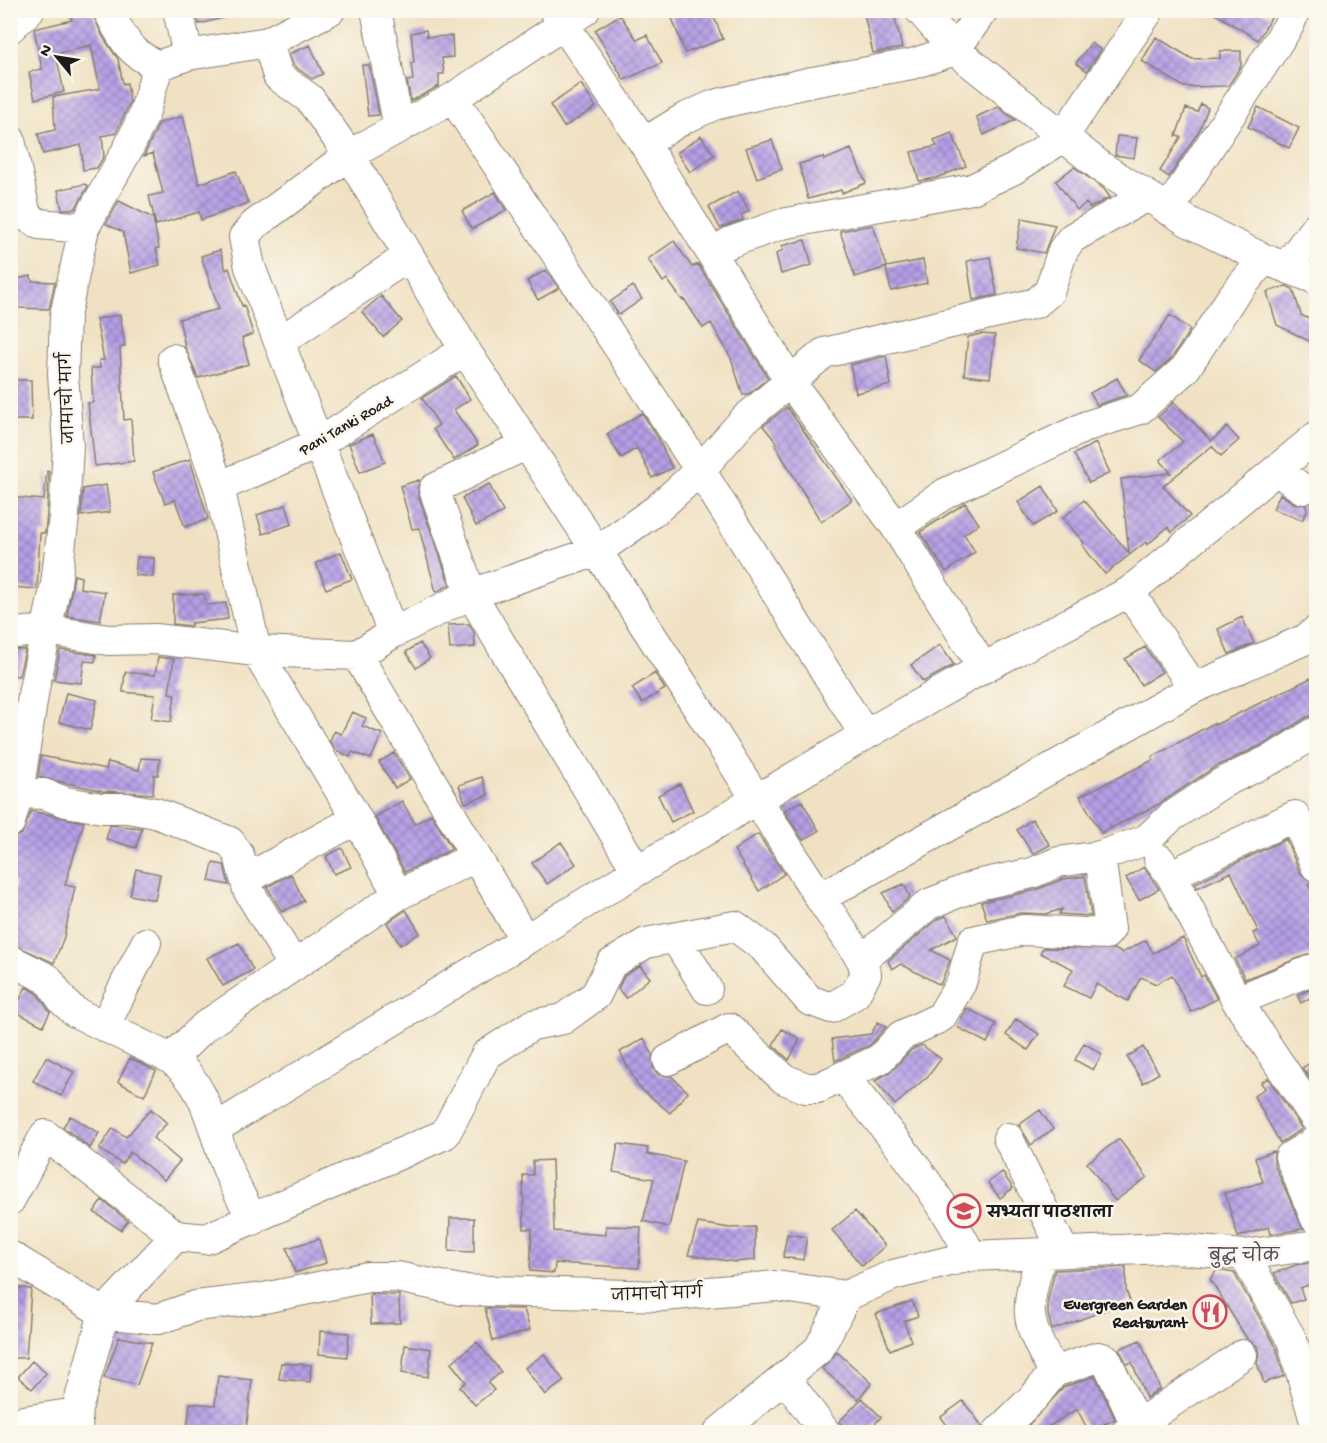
<svg xmlns="http://www.w3.org/2000/svg" width="1327" height="1443" font-family="'Gochi Hand','Playpen Sans Deva',sans-serif">
<style>
.building{fill:url(#building-cross-hatch)}
.lines{fill:none;stroke-linecap:round;stroke-linejoin:round}
.minor-casing{stroke:#867e70;stroke-width:32}
.minor{stroke:#fff;stroke-width:30}
.labels{text-anchor:middle;stroke-width:5;stroke-linejoin:round;paint-order:stroke}
.street-label{font-size:16px;fill:#1c1c1c;stroke:#fbf7ec}
.poi-label{font-size:16px;font-weight:bold;fill:#1c1c1c;stroke:#fbf7ec;text-anchor:start}
.neighbourhood-label{font-size:18px;fill:#524a63;stroke:#fbf7ec}
</style>
<defs>
<pattern id="building-cross-hatch" width="8" height="8" patternUnits="userSpaceOnUse" patternTransform="scale(1.5)"><rect width="8" height="8" fill="#b69fe6"/><path d="M0 0l8 8M0 8l8-8" fill="none" stroke="#9381ba"/></pattern>
</defs>
<rect width="100%" height="100%" fill="#fbf7ec"/>
<filter id="ink" filterUnits="userSpaceOnUse"><feTurbulence type="fractalNoise" baseFrequency=".0167" numOctaves="2"/><feDisplacementMap in="SourceGraphic" scale="12" xChannelSelector="R" yChannelSelector="G"/><feConvolveMatrix kernelMatrix="1 2 1 2 8 2 1 2 1" color-interpolation-filters="sRGB"/></filter>
<filter id="wash" filterUnits="userSpaceOnUse"><feTurbulence type="fractalNoise" baseFrequency=".008" numOctaves="4" result="noise"/><feDisplacementMap in="SourceGraphic" scale="24" xChannelSelector="R" yChannelSelector="G"/><feGaussianBlur stdDeviation="1.35" result="paint"/><feColorMatrix in="noise" values="0 0 0 0 0 0 0 0 0 0 0 0 0 0 0 0 0 1.4 0 .05"/><feComposite in="paint" operator="in"/></filter>
<g filter="url(#wash)">
<rect width="100%" height="100%" fill="#f0e1c3"/>
<g id="blocks">
<path class="building" d="M82,10H91L103,37L118,59L123,84L127,83L130,102L116,133L102,136L104,156L97,168L83,170L81,145L43,154L38,134L55,130L53,97L100,89L91,45L56,54L64,92L35,99L29,72L42,69L34,29L72,20L70,13Z
M196,10H227V17L199,24Z
M669,10H711L723,39L685,53Z
M863,10H893L902,48L873,53Z
M1209,10L1259,11L1272,16L1258,40Z
M620,15L637,40L647,35L662,63L624,80L595,30Z
M426,30L427,37L452,36L453,57L442,58L444,74H439V86L411,101L407,81L413,80L411,63H414L411,33Z
M1156,37L1192,59L1220,58V51H1241V66L1228,86L1184,87L1142,61Z
M1091,43L1101,50L1087,71L1076,63Z
M310,45L323,74L312,79L293,65L289,54Z
M362,65H369L379,115L368,116Z
M581,84L596,107L564,127L550,105Z
M1201,104L1208,108L1200,129L1169,177L1160,171L1181,137L1176,136L1186,108L1197,112Z
M998,107L1015,120L984,135L976,117Z
M1258,107L1299,128L1289,148L1248,127Z
M183,116L199,184L236,171L248,203L201,220L199,212L156,225L149,196L163,193L153,153L144,156L159,123Z
M952,133L966,166L936,178L919,181L911,152L937,146L934,140Z
M701,136L714,155L690,172L677,153Z
M1117,136L1137,138L1134,158L1115,155Z
M772,140L782,169L757,178L746,148Z
M851,149L866,183L842,193L841,190L808,199L799,164L823,157L824,160Z
M1074,167L1104,189L1110,197L1090,208L1086,203L1077,210L1056,181Z
M85,184L88,186L75,209H62L58,190Z
M738,191L749,211L741,215L743,220L720,228L709,207Z
M495,192L506,210L472,229L462,211Z
M119,201L153,218L159,248H156L160,265L131,273L123,232L106,224Z
M1022,218L1055,225L1044,253L1016,248Z
M873,225L887,267L855,277L840,231Z
M805,240L812,265L781,274L776,254L783,250L781,246Z
M674,241L692,267L698,264L768,378L750,393L743,395L731,358L711,323L703,328L684,299L682,300L667,279L663,282L648,259Z
M220,250L226,270L229,268L242,306L244,305L253,334L242,338L249,364L198,378L185,347L179,319L219,309L201,256Z
M990,257L997,295L973,300L967,261Z
M923,260L927,283L891,291L886,267Z
M546,270L559,288L538,300L527,281Z
M31,276L32,281L55,282L49,309L18,308L12,280Z
M633,286L642,299L619,315L610,302Z
M1286,286L1293,289L1301,315L1317,323V332L1311,342L1277,325L1267,292Z
M381,296L402,321L383,337L362,312Z
M120,315L125,346L120,348L124,420L131,419L134,461L95,466L88,403H93L91,368H100L99,360H104L96,319Z
M1170,315L1190,330L1172,358L1156,372L1139,360Z
M981,334L995,335L990,378L964,375L968,337Z
M886,356L891,385L856,393L850,365Z
M456,376L470,399L454,410L478,445L454,460L433,429L439,425L422,398Z
M1117,378L1127,395L1097,405L1090,393Z
M10,380H31L32,420H10Z
M1174,402L1211,441L1227,427L1239,440L1221,456L1212,446L1163,486L1190,516L1172,532L1168,527L1147,545L1146,542L1105,574L1082,545L1084,543L1063,518L1084,500L1129,553L1121,479L1171,473L1160,460L1183,442L1158,417Z
M787,407L852,500L821,522L775,445L777,443L763,426Z
M642,413L657,436L672,468L652,478L637,448L621,458L607,434Z
M373,434L385,462L360,472L349,444Z
M1096,443L1110,473L1089,483L1074,454Z
M190,459L208,519L185,527L175,500L165,503L153,472Z
M47,471H49L47,514L45,533H40L37,589L10,587V497L44,500Z
M419,480L418,495L450,585L436,592L419,528L412,529L400,486Z
M489,484L503,512L476,526L462,498Z
M106,485L110,512L81,516L83,489Z
M1043,486L1058,511L1033,526L1018,502Z
M1280,494L1294,503L1306,505L1307,512L1302,520L1273,509Z
M965,503L979,524L964,534L975,552L946,572L920,532Z
M286,505L292,524L263,534L257,515Z
M341,552L352,579L326,589L316,563Z
M137,557L154,558L153,577L135,575Z
M74,575L81,577L80,588L105,592L100,621L67,616Z
M204,594L207,605L226,603L228,619L191,623V626L173,624V595Z
M1242,617L1254,643L1229,654L1218,629Z
M469,624L474,633L475,647L450,649L448,625Z
M420,643L430,658L416,668L406,652Z
M940,645L954,665L923,682L911,665Z
M1145,647L1162,672L1141,685L1125,659Z
M10,649L25,650L19,676L10,675Z
M60,650L96,655L95,662L84,661L81,683L54,680Z
M158,657L174,659L169,693L175,694L171,722L151,719L155,695L123,692L125,672L155,675Z
M655,673L665,689L642,703L632,688Z
M1317,675V715L1307,717L1268,742L1215,767L1159,804L1101,833L1080,796L1153,760L1152,757L1214,723L1215,725Z
M66,693L97,700L90,730L59,722Z
M352,712L366,718L362,726L382,734L371,759L352,752L350,757L336,750L330,741L334,731L341,734Z
M394,753L410,779L395,788L379,762Z
M41,756L106,769L108,762L139,770L141,758L160,759L158,775H154L153,794L103,791L38,777Z
M482,777L488,795L465,803L459,785Z
M680,784L693,811L671,822L658,795Z
M402,801L415,824L431,814L452,849L405,872L375,817Z
M802,801L819,831L803,840L784,810Z
M31,811L84,822L65,885L75,887L64,937L54,963L10,943V904L16,882L10,881V839L22,834Z
M1032,819L1050,845L1033,854L1017,830Z
M110,825L142,828L136,848L106,839Z
M758,834L784,874L759,891L734,850Z
M1286,839L1300,873L1312,882L1308,884L1317,902V951L1245,979L1235,959L1260,946L1253,933L1258,931L1231,872L1197,888L1195,883Z
M561,842L576,864L547,884L532,863Z
M342,848L351,867L334,874L326,856Z
M213,863L224,865L229,885L209,881Z
M1144,867L1159,889L1139,900L1126,878Z
M136,869L160,874L155,900L130,895Z
M291,874L304,901L282,912L267,887Z
M1085,876L1091,916L1059,914L1062,909L1046,914L1021,913L987,920L981,902L1036,890L1063,879Z
M904,884L910,897L892,912L883,893Z
M406,910L420,933L400,945L387,923Z
M946,916L957,936L931,950L950,960L940,985L901,964L892,969L888,961L938,919Z
M1183,938L1201,977L1204,975L1217,999L1191,1012L1172,975L1156,984L1141,977L1128,1001L1096,984L1089,998L1064,986L1073,969L1040,953L1043,948L1114,949L1122,953L1146,940L1153,953Z
M239,943L253,970L223,986L207,958Z
M640,966L650,978L626,998L618,989L624,976Z
M1317,986V994L1301,1003L1297,995Z
M26,987L36,992L50,1012L43,1026L14,1011Z
M967,1008L996,1024L987,1043L957,1027Z
M1016,1019L1039,1034L1028,1050L1006,1035Z
M878,1022L886,1027L870,1045L835,1061L832,1039L871,1034Z
M782,1029L800,1039L789,1060L773,1045Z
M644,1038L652,1054L653,1068L659,1075L671,1076L688,1092L670,1113L638,1086L620,1052Z
M1084,1043L1102,1054L1093,1070L1075,1060Z
M922,1045L941,1059L929,1075L895,1105L875,1081L892,1071L911,1050Z
M1143,1047L1159,1073L1143,1083L1127,1057Z
M46,1057L74,1072L61,1096L33,1081Z
M130,1058L156,1071L144,1096L118,1082Z
M1317,1059V1089L1302,1068Z
M1268,1078L1302,1129L1280,1143L1254,1096L1265,1088L1261,1083Z
M151,1109L167,1123L153,1138L180,1161L164,1180L130,1152L122,1164L99,1149L113,1128L126,1137Z
M1040,1110L1053,1129L1031,1145L1019,1125Z
M70,1116L99,1133L90,1148L63,1127Z
M1119,1139L1147,1177L1115,1201L1087,1163Z
M618,1144L648,1148L647,1154L684,1161L669,1227L643,1221L654,1179L613,1172Z
M1274,1151V1164L1303,1229L1271,1234L1269,1227L1238,1237L1225,1193L1263,1182L1255,1158Z
M552,1160L554,1231L606,1235V1226L641,1227L639,1268L555,1263L554,1273L530,1271L532,1229H524L523,1175H533V1161Z
M1002,1172L1013,1188L1000,1198L988,1183Z
M102,1200L128,1221L121,1230L94,1212Z
M855,1211L885,1246L862,1266L832,1230Z
M450,1218H474V1252L449,1251Z
M698,1223L730,1228L755,1227V1260L735,1262L688,1255Z
M787,1234L807,1237L803,1260L783,1257Z
M319,1239L326,1263L295,1273L287,1248Z
M1317,1262V1282L1300,1288L1304,1299L1291,1303L1274,1273L1296,1265Z
M1126,1267V1290L1130,1301L1052,1330L1048,1315V1299L1055,1270Z
M1217,1270L1234,1273L1276,1347L1284,1376L1264,1383L1257,1363L1259,1354L1257,1346L1247,1339L1210,1279Z
M10,1287L31,1289L26,1358H10Z
M370,1294L399,1295L400,1323L371,1324Z
M912,1301L918,1316L904,1321L911,1341L890,1350L876,1314Z
M485,1308L524,1309L530,1330L493,1341Z
M320,1331L349,1333L347,1357L319,1354Z
M119,1337L152,1343L137,1385L104,1378Z
M1140,1340L1160,1389L1146,1398L1132,1362L1127,1364L1119,1349Z
M477,1342L501,1372L488,1383L494,1390L475,1405L460,1387L466,1382L451,1363Z
M405,1345L431,1349L428,1377L402,1373Z
M837,1352L872,1383L858,1399L822,1369Z
M544,1354L564,1381L545,1395L525,1368Z
M32,1361L46,1373L32,1389L18,1377Z
M281,1363L311,1365L310,1382L279,1379Z
M218,1376L252,1380L246,1432H187L190,1403L215,1405Z
M1095,1376L1115,1419L1089,1432L1077,1409L1040,1432H1022L1064,1387Z
M862,1398L881,1417L869,1431L864,1426L858,1432H849L839,1422Z
M963,1401L982,1426L981,1432H952L941,1417Z"/>
</g>
</g>
<g filter="url(#ink)">
<use href="#blocks" fill-opacity="0" stroke="#867e70" stroke-width="1.5"/>
<g class="lines">
<defs>
<path id="minor" d="M108,10C123,39 128,52 158,66
M376,10L399,128
M554,10L644,143L791,383L896,527L983,668
M920,10L955,50L1100,166L1189,222L1264,259L1316,279
M10,28L29,10
M268,42L278,76L310,99L349,155L465,350L597,551L656,510L700,470L745,419L824,353L1036,303L1049,292L1063,250L1072,238L1147,196
M188,55L268,42L330,10
M453,98L700,470L865,735
M10,140L26,216L39,224L84,228
M644,143L683,119L714,105L807,83L912,64L955,50L983,10
M1168,210L1289,25L1295,10
M712,252L731,242L782,224L972,189L1014,169L1062,138L1149,10
M1287,266L1316,227
M279,342L409,256
M173,359L219,487L256,651L357,819L398,895
M527,444L434,489L471,594L637,871L865,735L983,668L1129,592L1316,437
M1276,470L1303,489
M219,487L319,443L465,350
M896,527L946,493L1087,426L1140,409L1185,369L1232,297L1264,259
M1129,592L1194,688
M10,630L16,633L47,630L108,640L156,639L256,651L357,655L393,633L471,594L597,551L820,898L1194,688L1306,639L1316,631
M393,633L279,342L250,267L244,237L254,225L349,155L453,98L585,10
M357,655L525,940L637,871
M18,793L44,794L66,802L102,808H127L156,813L230,842L239,855L248,890L294,966
M10,822L18,793L34,689L56,584L64,516L68,446L63,374L65,316L84,228L130,145L144,114L158,66L188,55L178,10
M1159,859L1171,875L1237,1001
M1171,875L1295,816L1316,866
M246,879L357,819
M676,939L707,989
M10,960L48,979L63,1001L75,1012L171,1059C206,1084 212,1127 226,1165C233,1184 244,1202 253,1220
M862,960L929,904L977,885L1032,873L1058,862L1100,856
M1316,968L1237,1001L1316,1119
M105,1025L146,943
M171,1059L205,1026L398,895L475,857
M668,1060L729,1028L784,1079L806,1088H818L880,1059L901,1036L941,1017L961,983L973,941L1024,930L1106,934L1110,929L1100,856L1146,840L1171,817L1222,783L1276,757L1316,732
M843,1077C889,1132 939,1191 971,1256
M216,1128L525,940
M1008,1138L1064,1252
M1316,1141L1290,1157L1316,1219
M10,1200L45,1135L176,1236L104,1313L76,1413L78,1432
M176,1236L206,1239L445,1134L486,1055L532,1025L563,1019L596,995L611,964L646,943L735,926L763,947L809,1000L831,1008L855,994L866,974L862,960L820,898
M1042,1253C1024,1312 1024,1319 1054,1372
M1244,1255L1292,1340L1316,1425
M10,1256L104,1313L158,1319L196,1306L264,1298L368,1277H397L460,1290L663,1296L776,1286L846,1296L893,1275L971,1256L1167,1248L1244,1255L1316,1245
M785,1378L825,1432
M10,1423L76,1413
M719,1432L819,1349L846,1296
M998,1432L1035,1396L1054,1372L1098,1357L1106,1359L1137,1427
M1127,1432L1242,1355"/>
</defs>
<use href="#minor" class="minor-casing"/>
<use href="#minor" class="minor"/>
</g>
</g>
<defs>
<symbol id="school-ring" viewBox="-11 -11 22 22"><circle r="9.5" fill="#fbf7ec" stroke="#d1495b" stroke-width="1.5"/><path d="M0-5L7-2L0 1L-7-2ZM-4 1L0 2.5L4 1V4Q0 6-4 4Z" fill="#d1495b"/></symbol>
<symbol id="restaurant-ring" viewBox="-11 -11 22 22"><circle r="9.5" fill="#fbf7ec" stroke="#d1495b" stroke-width="1.5"/><path d="M-5-6h1v4h1v-4h1v4h1v-4h1v5L-1.5 .5V6h-2V.5L-5-1ZM5-6V6H3V1.5H1.5Q1.5-4 5-6Z" fill="#d1495b"/></symbol>
</defs>
<g fill-rule="evenodd">
<use href="#school-ring" x="945" y="1192" width="38" height="38"/>
<use href="#restaurant-ring" x="1191" y="1293" width="38" height="38"/>
</g>
<g class="labels">
<g class="street-label">
<text transform="translate(66 398) rotate(-92)" y="6">जामाचो मार्ग</text>
<text transform="translate(345 424) rotate(-30)" y="6">Pani Tanki Road</text>
<text transform="translate(657 1293) rotate(-2)" y="6">जामाचो मार्ग</text>
</g>
<g class="poi-label">
<text x="987" y="1217">सभ्यता पाठशाला</text>
<text x="1187" y="1309" text-anchor="end">Evergreen Garden<tspan x="1187" dy="18">Reatsurant</tspan></text>
</g>
<g class="neighbourhood-label">
<text x="1244" y="1261">बुद्ध चोक</text>
</g>
</g>
<rect width="1327" height="1443" fill="none" stroke="#fbf7ec" stroke-width="36"/>
<g transform="translate(57 57) rotate(300)" stroke="#fbf7ec" stroke-width="4.5" paint-order="stroke">
<path d="M0-4.5L10 22L0 15L-10 22Z" fill="#1c1c1c"/>
<text y="-9" font-size="16" font-weight="bold" text-anchor="middle" fill="#1c1c1c">N</text>
</g>
</svg>
